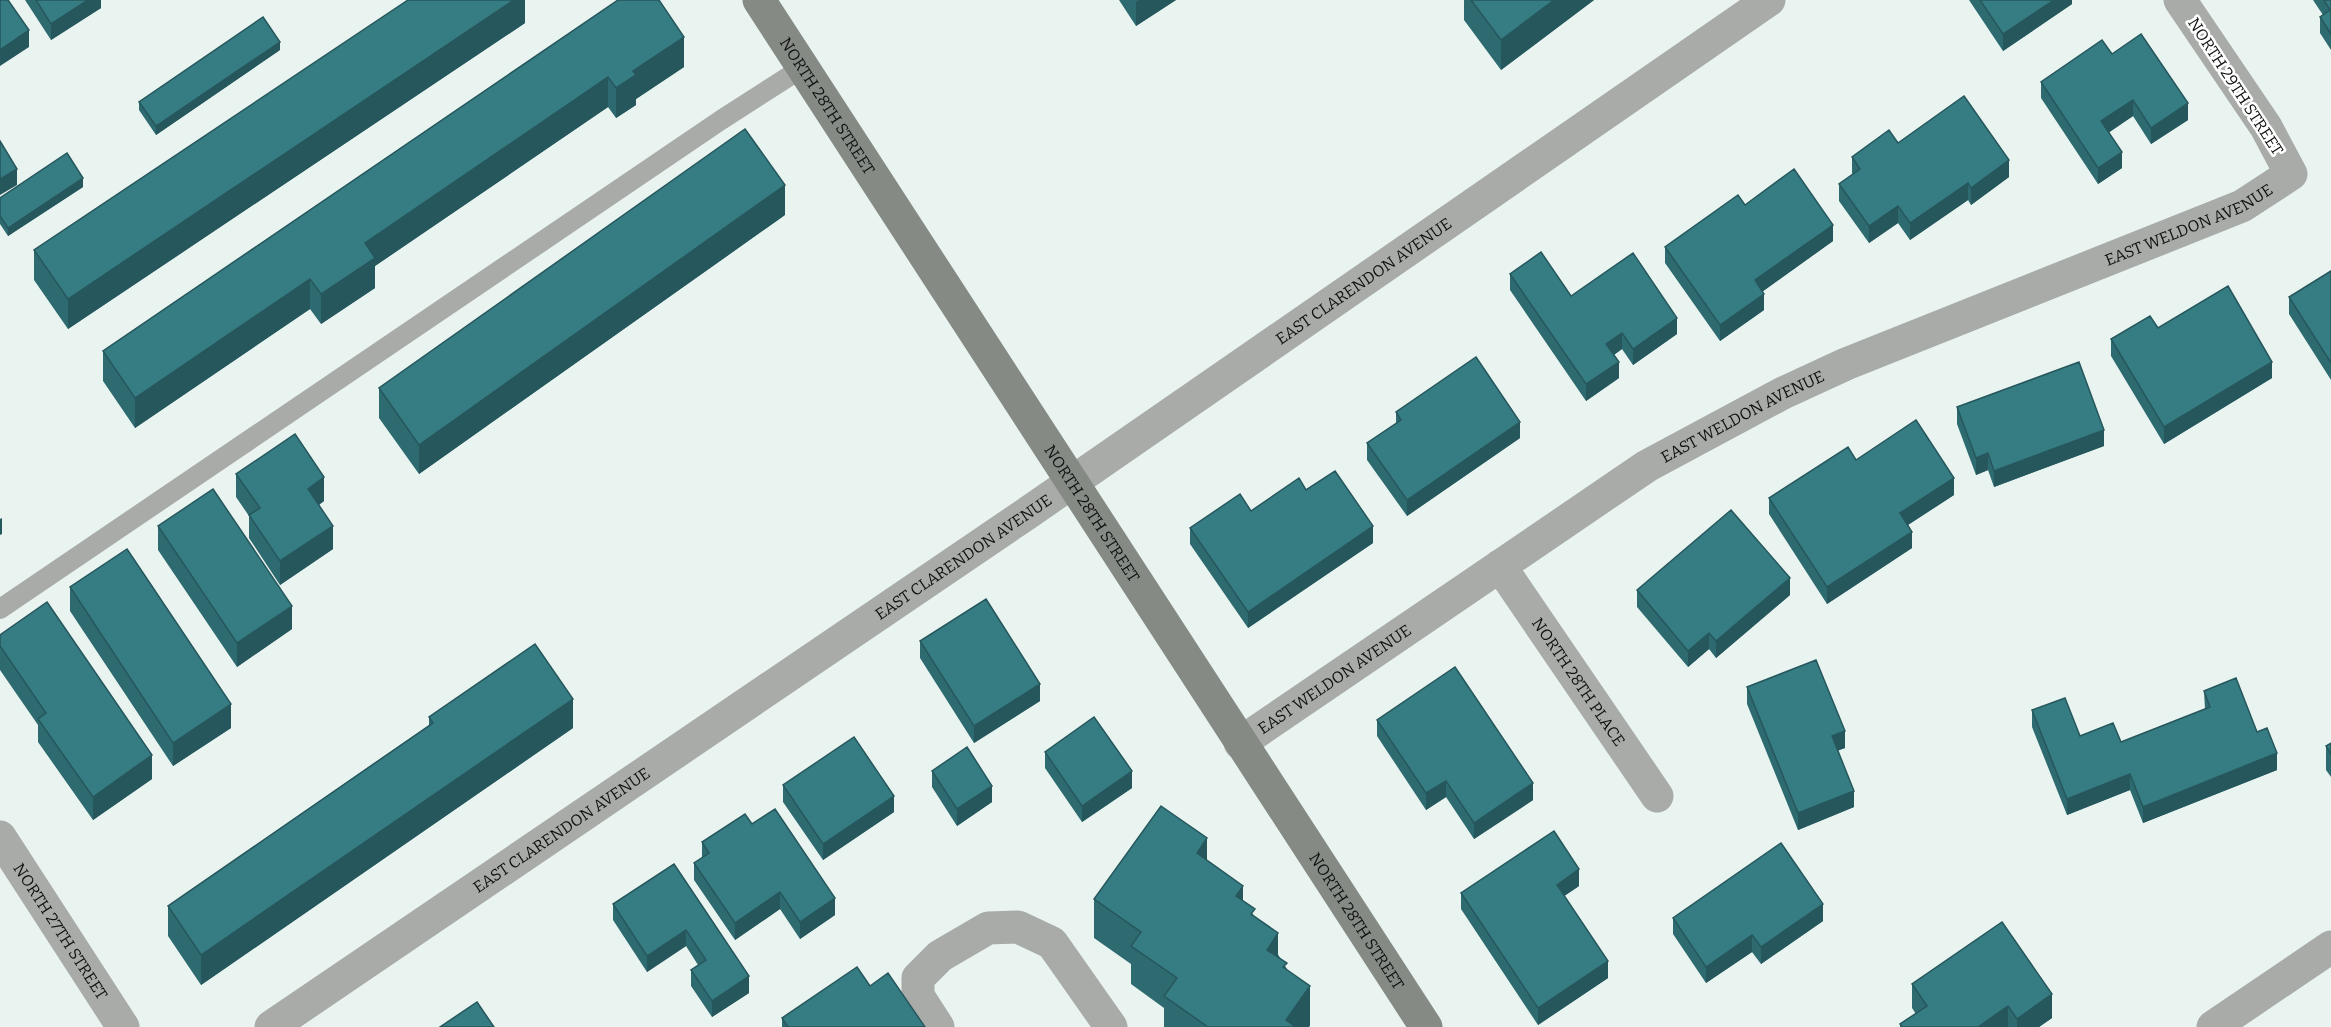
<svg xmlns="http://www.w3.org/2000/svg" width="2331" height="1027" font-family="Bitter,serif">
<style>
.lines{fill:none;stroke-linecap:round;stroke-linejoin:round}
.lane{stroke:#a9aba8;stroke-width:20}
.street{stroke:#a9aba8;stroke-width:33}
.secondary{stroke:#868a85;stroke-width:33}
.wall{fill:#2e6b71}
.shaded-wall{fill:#26575c}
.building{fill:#367c83;stroke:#26575c;stroke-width:1.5}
.labels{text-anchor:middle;stroke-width:5;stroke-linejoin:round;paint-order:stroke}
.street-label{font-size:16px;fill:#0e1110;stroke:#fff}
</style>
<rect width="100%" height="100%" fill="#e9f4f0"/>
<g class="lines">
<path class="lane" d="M0,609L721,120L802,68"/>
<g class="street">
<path id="s1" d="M1500,566L1657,796"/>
<path id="s2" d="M1240,743L1647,466L1783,393L1846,364L2242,206L2291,174L2266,127L2180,0"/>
<path id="s3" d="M0,837L123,1027"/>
<path id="s4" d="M271,1027L1029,512L1769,0"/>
<path d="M938,1027L918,996V978L940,956L988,928L1018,927L1052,943L1111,1027"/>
<path d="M2213,1027L2331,947"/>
</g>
<path class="secondary" id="s5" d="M759,0L1426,1027"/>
</g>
<path class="wall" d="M25,0H101V8L51,40Z
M525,0V23L68,329L34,280V250Z
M618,0L684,67L636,99V105L616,118L608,107L375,266V288L321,324L310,309L135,428L103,381V351Z
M1119,0H1176L1136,26Z
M1464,0H1594L1501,70L1464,20Z
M1969,0H2072V4L2003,51Z
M2313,0H2331V50L2320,33V17L2323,15Z
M280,50L156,135L139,110V102Z
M2112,54L2188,120L2151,144L2133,116L2109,132L2122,168L2098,184L2041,98V82Z
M1898,143L2009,177L1971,205L1968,200L1910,240L1898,223L1869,243L1839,201V184L1853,175L1852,173V157Z
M83,187L8,236L0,224V198Z
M1745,205L1833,241L1763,291L1764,310L1720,341L1665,263V247Z
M785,215L419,474L379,418V388Z
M2331,271V380L2289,314V297Z
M1510,274L1571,296L1677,334L1633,365L1622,349L1614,355L1619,378L1586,401L1510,290Z
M2158,328L2272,378L2164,444L2111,356V339Z
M1957,407L2104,446L1994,487L1988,470L1976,475L1957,424Z
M1396,412L1520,438L1407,516L1367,460V443L1396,424Z
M1856,460L1954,495L1908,525L1912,548L1827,604L1769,514V498Z
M236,474L324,501L319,505L333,549L280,585L249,538V516L236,497Z
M1306,490L1373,543L1248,628L1190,544V528L1251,511Z
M158,526L292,629L237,667L158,550Z
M70,587L231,728L173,766L70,611Z
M1637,590L1790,595L1716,658L1709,649L1688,667L1637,607Z
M0,635L152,779L93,820L38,742V725L0,670Z
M920,641L1040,701L974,743L920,658Z
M1747,687L1845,748L1838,750L1854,807L1798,830L1747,704Z
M2204,691L2257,732L2277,770L2143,823L2130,790L2067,815L2032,727V710L2080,736L2121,742L2205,709Z
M429,717L573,728L201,985L168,936V906L429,725Z
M1377,720L1533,800L1474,839L1446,797L1426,810L1377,736Z
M2331,743V777L2326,770V746Z
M1045,752L1132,788L1082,822L1045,768Z
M932,771L992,802L957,826L932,787Z
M783,785L894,812L823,860L783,802Z
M752,824L835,915L800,939L780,909L735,940L694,880V863L702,858V842Z
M1207,860L1243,901L1255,917L1287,969L1310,1025L1309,1027H1164V1008L1131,984V964L1094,938V899Z
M674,864L749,993L712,1017L691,986V970L698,965L686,946L647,972L613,920V904Z
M1579,886L1564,896L1608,978L1538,1025L1461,909V893Z
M1673,918L1823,921L1761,964L1752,952L1706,983L1673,934Z
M2002,922L2052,1018L2039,1027H1900V1024L1916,1014L1912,1008V984Z
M870,986L925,1027H782V1018Z"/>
<path class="shaded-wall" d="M88,0H101V8L51,40V24Z
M514,0H525V23L68,329V299Z
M1139,0H1176L1136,26V2Z
M1554,0H1594L1501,70V40Z
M2054,0H2072V4L2003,51V34Z
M29,30V47L0,66V50Z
M684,37V67L636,99V105L616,118V88L633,71Z
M280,42V50L156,135V126Z
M608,77V107L375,266V288L321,324V294L365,243Z
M2133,100V116L2101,138V121Z
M2188,103V120L2151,144V128Z
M2122,152V168L2098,184V168Z
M2009,160V177L1971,205V188Z
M17,169V185L0,195V179Z
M83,178V187L8,236V228Z
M1968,183V200L1910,240V223Z
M785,185V215L419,474V445Z
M1898,206V223L1869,243V226Z
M1833,225V241L1755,297V280Z
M310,279V309L135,428V398Z
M1764,294V310L1720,341V325Z
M1677,318V334L1633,365V349Z
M1622,333V349L1606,360V344Z
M1619,362V378L1586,401V384Z
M2272,362V378L2164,444V427Z
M1520,422V438L1407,516V500Z
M2104,430V446L1994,487V471Z
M1988,453V470L1976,475V458Z
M324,477V501L308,512V489Z
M1954,478V495L1900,530V513Z
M2,518V534L0,535V519Z
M333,526V549L280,585V561Z
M1373,526V543L1248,628V612Z
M1912,532V548L1827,604V587Z
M1790,578V595L1716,658V641Z
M292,606V629L237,667V643Z
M1709,633V649L1688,667V651Z
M1040,684V701L974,743V726Z
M573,699V728L201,985V955Z
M231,704V728L173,766V743Z
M1845,731V748L1832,753V736Z
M2277,753V770L2143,823V807Z
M152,755V779L93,820V797Z
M1132,771V788L1082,822V806Z
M2130,774V790L2067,815V799Z
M1446,781V797L1426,810V793Z
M1533,783V800L1474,839V823Z
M992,786V802L957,826V809Z
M1854,791V807L1798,830V813Z
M894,796V812L823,860V844Z
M1207,838V877L1197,853Z
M1579,869V886L1557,901V885Z
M1243,886V925L1236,896Z
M780,892V909L735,940V923Z
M835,898V915L800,939V922Z
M1823,904V921L1761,964V947Z
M686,930V946L647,972V956Z
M1278,933V972L1267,950Z
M1752,935V952L1706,983V967Z
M1608,961V978L1538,1025V1008Z
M749,976V993L712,1017V1001Z
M1310,986V1025L1309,1027H1286V1020Z
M2052,994V1018L2039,1027H2017V1019Z
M2008,1006V1027H1978Z"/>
<path class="building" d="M0,0H8L29,30L0,50Z
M36,0H88L51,24Z
M408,0H514L68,299L34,250Z
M618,0H659L684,37L633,71L636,75L616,88L608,77L365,243L375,258L321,294L310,279L135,398L103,351Z
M1471,0H1554L1501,40Z
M1980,0H2054L2003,34Z
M2324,0H2331V34L2320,17L2330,10Z
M263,17L280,42L156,126L139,102Z
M2141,34L2188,103L2151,128L2133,100L2101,121L2122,152L2098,168L2041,82L2102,40L2112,54Z
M1964,96L2009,160L1971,188L1968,183L1910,223L1898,206L1869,226L1839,184L1860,169L1852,157L1889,130L1898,143Z
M745,129L785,185L419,445L379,388Z
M0,141L17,169L0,179Z
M67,153L83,178L8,228L0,216V198Z
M1794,169L1833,225L1755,280L1764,294L1720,325L1665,247L1738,195L1745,205Z
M1541,252L1571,296L1633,253L1677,318L1633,349L1622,333L1606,344L1619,362L1586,384L1510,274Z
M2331,271V363L2289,297Z
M2228,286L2272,362L2164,427L2111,339L2150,316L2158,328Z
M1476,357L1520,422L1407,500L1367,443L1401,420L1396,412Z
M2079,362L2104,430L1994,471L1988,453L1976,458L1957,407Z
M1916,420L1954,478L1900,513L1912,532L1827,587L1769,498L1848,447L1856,460Z
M295,434L324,477L308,489L333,526L280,561L249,515L260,508L236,474Z
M1335,471L1373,526L1248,612L1190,528L1240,494L1251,511L1299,478L1306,490Z
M213,489L292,606L237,643L158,526Z
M1731,510L1790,578L1716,641L1709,633L1688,651L1637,590Z
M127,549L231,704L173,743L70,587Z
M986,599L1040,684L974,726L920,641Z
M47,602L152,755L93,797L38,719L46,713L0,646V635Z
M535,644L573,699L201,955L168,906L433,723L429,717Z
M1816,660L1845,731L1832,736L1854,791L1798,813L1747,687Z
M1455,667L1533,783L1474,823L1446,781L1426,793L1377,720Z
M2236,678L2257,732L2267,728L2277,753L2143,807L2130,774L2067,799L2032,710L2065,698L2080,736L2113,723L2121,742L2210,707L2204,691Z
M1094,717L1132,771L1082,806L1045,752Z
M854,737L894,796L823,844L783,785Z
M2331,743V754L2326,746Z
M967,747L992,786L957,809L932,771Z
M1161,806L1207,838L1197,853L1243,886L1236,896L1255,909L1251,914L1278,933L1267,950L1287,963L1283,967L1310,986L1286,1020L1296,1027H1208L1164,996L1177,978L1131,946L1141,932L1094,899Z
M775,809L835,898L800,922L780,892L735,923L694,863L709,853L702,842L745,814L752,824Z
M1554,831L1579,869L1557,885L1608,961L1538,1008L1461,893Z
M1781,843L1823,904L1761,947L1752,935L1706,967L1673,918Z
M674,864L749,976L712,1001L691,970L706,960L686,930L647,956L613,904Z
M2002,922L2052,994L2017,1019L2008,1006L1978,1027H1902L1900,1024L1927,1006L1912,984Z
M857,967L870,986L888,973L925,1027H788L782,1018Z
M477,1002L494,1027H440Z"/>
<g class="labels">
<g class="street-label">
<text transform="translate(2236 86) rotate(57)" y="6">NORTH 29TH STREET</text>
<text dy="6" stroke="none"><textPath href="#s5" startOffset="126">NORTH 28TH STREET</textPath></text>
<text dy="6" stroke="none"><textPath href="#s2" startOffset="1086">EAST WELDON AVENUE</textPath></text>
<text dy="6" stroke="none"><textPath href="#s4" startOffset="1323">EAST CLARENDON AVENUE</textPath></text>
<text dy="6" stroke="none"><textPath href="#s2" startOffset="600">EAST WELDON AVENUE</textPath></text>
<text dy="6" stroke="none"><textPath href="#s5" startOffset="612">NORTH 28TH STREET</textPath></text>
<text dy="6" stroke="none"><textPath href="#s4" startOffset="837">EAST CLARENDON AVENUE</textPath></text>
<text dy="6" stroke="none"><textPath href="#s2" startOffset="114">EAST WELDON AVENUE</textPath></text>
<text dy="6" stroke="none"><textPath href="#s1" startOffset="140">NORTH 28TH PLACE</textPath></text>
<text dy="6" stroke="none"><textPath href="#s4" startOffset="351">EAST CLARENDON AVENUE</textPath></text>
<text dy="6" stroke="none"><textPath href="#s5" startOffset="1098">NORTH 28TH STREET</textPath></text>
<text dy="6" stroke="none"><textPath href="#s3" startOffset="112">NORTH 27TH STREET</textPath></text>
</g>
</g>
</svg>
